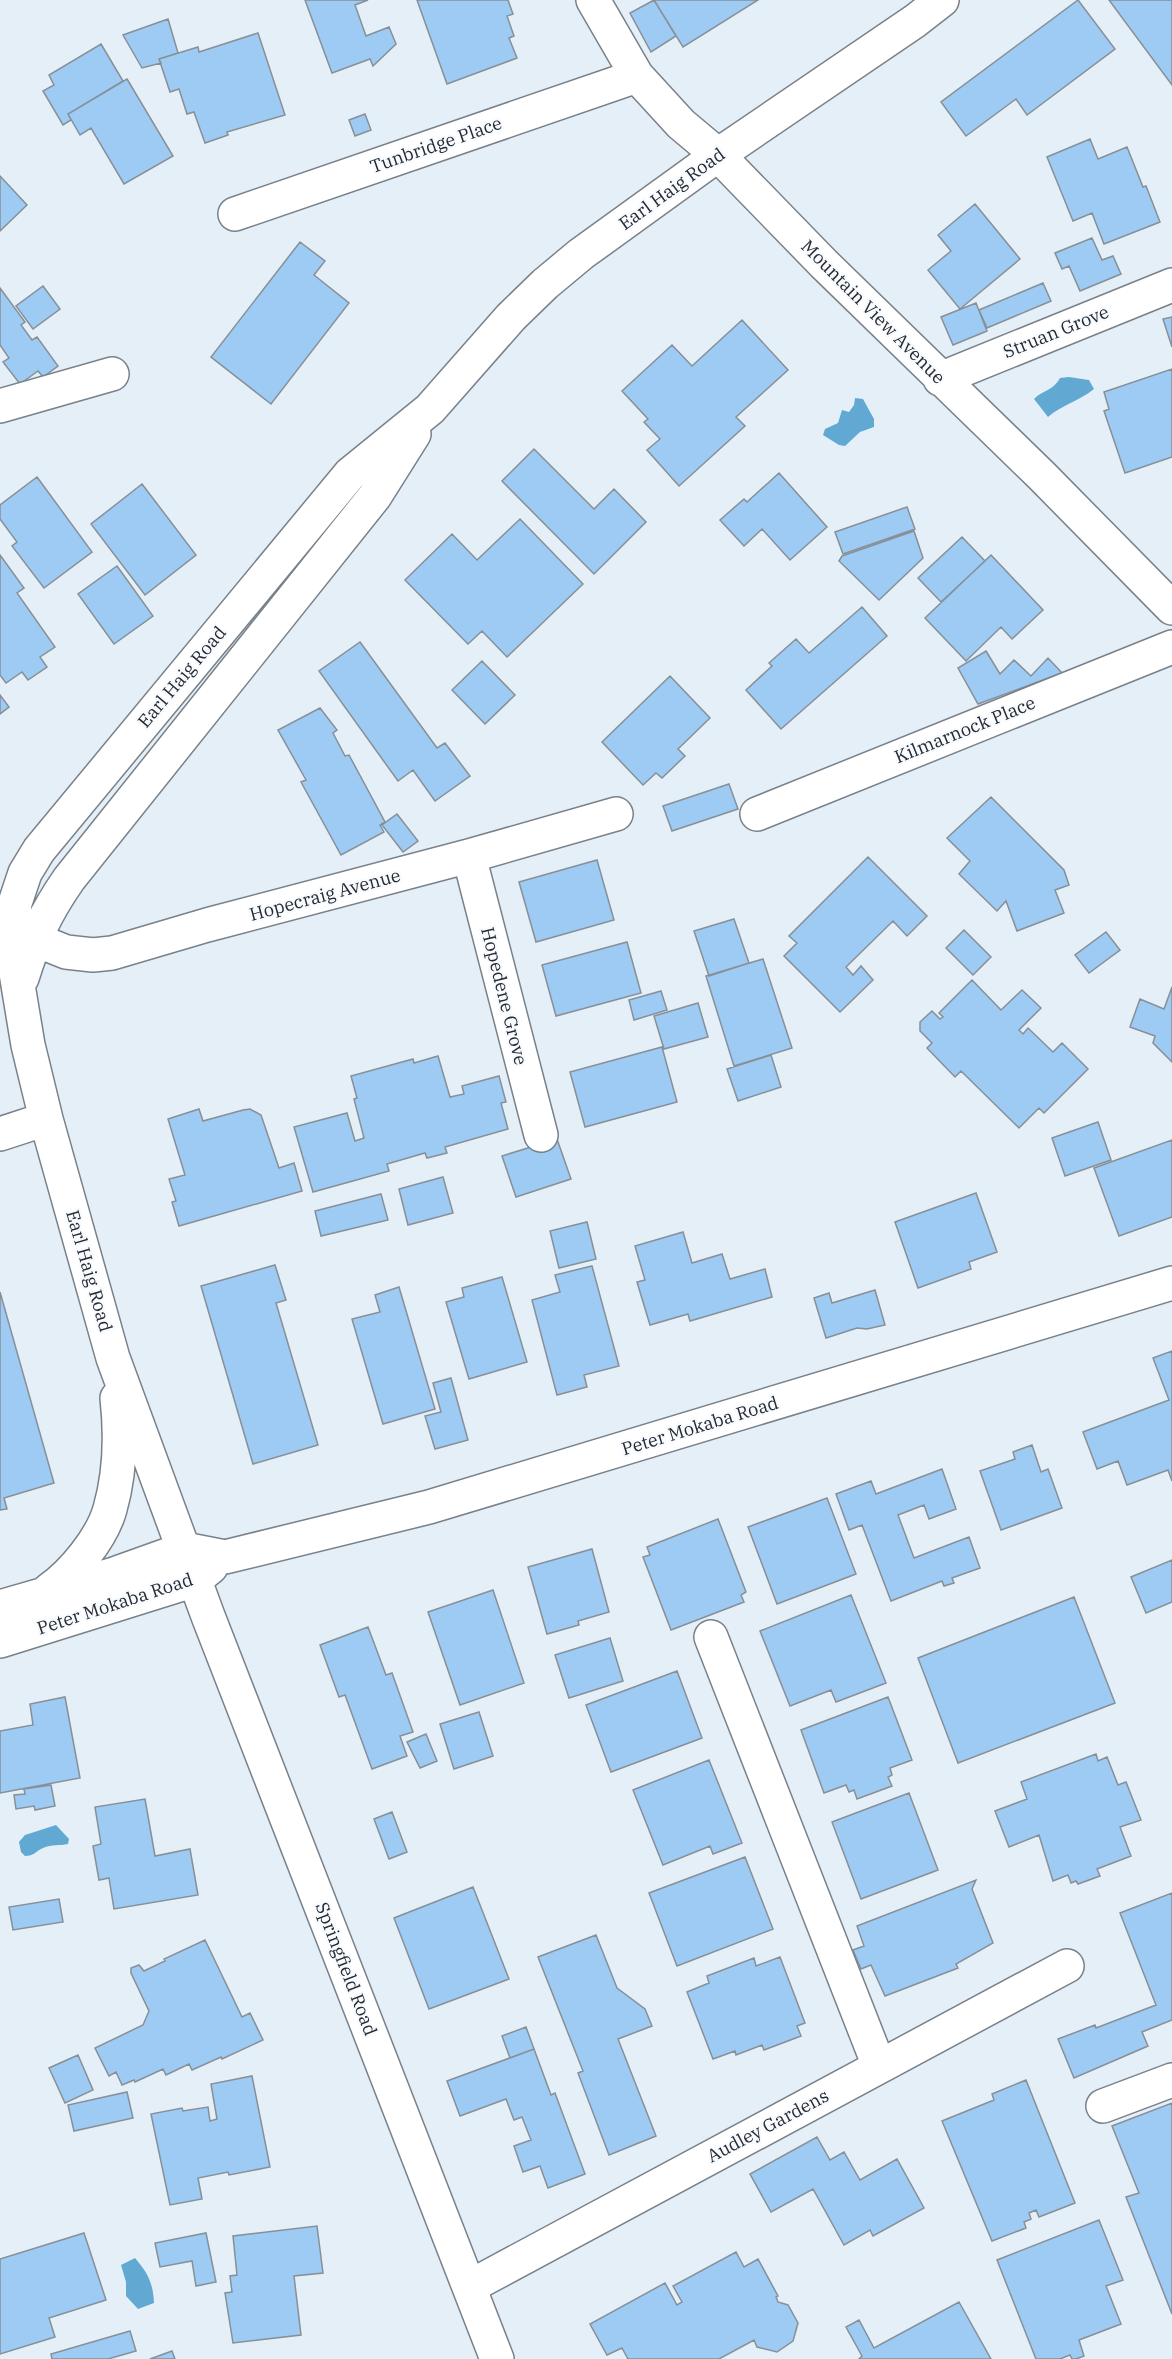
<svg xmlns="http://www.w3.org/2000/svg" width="1172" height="2359" font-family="'IBM Plex Serif',serif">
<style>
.water{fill:#61a9d2}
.building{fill:#9dcbf4;stroke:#878f97;stroke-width:1.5}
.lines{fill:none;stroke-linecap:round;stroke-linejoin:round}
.minor-casing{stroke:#798189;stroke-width:36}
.minor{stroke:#fff;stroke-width:33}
.labels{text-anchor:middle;stroke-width:4.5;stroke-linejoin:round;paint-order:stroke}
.street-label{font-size:18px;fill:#272a2e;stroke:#f7fbff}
</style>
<rect width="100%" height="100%" fill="#e5eff8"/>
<path class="water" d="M1069,377L1089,380L1094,389C1079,401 1062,405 1048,417L1034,399C1043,390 1053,391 1060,378Z
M855,398L863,399L874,419V427L860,432L845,446L839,445L823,435L825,429L838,423L842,410L849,412L854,405Z
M56,1825L69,1839L68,1844C60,1846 52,1844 43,1848C36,1851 34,1856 25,1856L21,1852L19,1842L25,1835Z
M135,2258C148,2273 153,2283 154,2303L138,2309L126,2296V2282L121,2265Z"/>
<path class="building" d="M305,0H368L355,5L366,36L389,27L396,44L373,66L370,59L332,73Z
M417,0H508L513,14L507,16L514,36L509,38L517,58L447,84Z
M654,0L676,36L651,52L630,13Z
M654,0H758L683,47Z
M1078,0L1115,49L1027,115L1016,99L966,136L941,102Z
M1109,0H1172V85Z
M168,19L178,53L159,59L161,63L142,68L123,35Z
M258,33L285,115L227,132L228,135L205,143L194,112L187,114L179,89L170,92L159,59L198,47L199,52Z
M101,44L123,81L68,114L71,120L63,125L43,91L54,85L49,75Z
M127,79L173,156L124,184L91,128L80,135L68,114Z
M365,114L371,130L355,136L349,120Z
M1090,139L1098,159L1127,147L1143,187L1146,186L1160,222L1104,244L1092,213L1073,221L1047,157Z
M0,176L27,205L0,231Z
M975,204L1020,259L960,309L928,270L951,251L938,235Z
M1092,238L1102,260L1113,256L1121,274L1080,291L1069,266L1062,269L1055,253Z
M300,242L325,261L314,275L349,303L271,404L211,357Z
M1043,283L1051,301L987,328L979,310Z
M43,286L60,309L33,329L16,306Z
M0,288L25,322L21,325L32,340L37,337L58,366L43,377L38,371L20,384L3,362L9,358L0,345Z
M976,303L987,331L953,345L941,317Z
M1172,317V347L1163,319Z
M742,320L788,370L736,417L745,426L679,486L647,450L660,439L644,422L648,419L622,391L672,345L692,366Z
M1172,369V457L1125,473L1104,411L1109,409L1104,392Z
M534,449L594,509L614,489L646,522L594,574L502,481Z
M779,473L827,527L790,560L762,529L744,546L720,520L744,499L747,502Z
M37,477L92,552L44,588L12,546L17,542L0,519V505Z
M142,484L196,555L145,595L91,524Z
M907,507L915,529L843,554L835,532Z
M520,519L583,584L507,657L482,631L468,644L405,580L452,534L477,560Z
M914,531L923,558L879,600L839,561L842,556Z
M962,537L985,561L941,602L918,578Z
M0,555L24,588L17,593L55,647L40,657L47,667L28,680L22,672L6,683L0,675Z
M991,555L1043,610L1012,639L1001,627L966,661L925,618Z
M117,566L153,616L114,644L78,594Z
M862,607L887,636L781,729L746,690L772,666L769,663L796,639L809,653Z
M360,642L437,748L445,743L470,776L435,801L413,770L398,781L319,671Z
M986,651L1000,674L1014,660L1031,676L1048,658L1062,673L978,704L958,668Z
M482,661L515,695L485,724L452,690Z
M670,676L710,718L678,749L685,756L662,778L656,773L643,785L602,742Z
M0,695L9,707L0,714Z
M320,708L337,730L333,733L345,756L349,755L385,822L380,825L384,832L341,855L301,782L306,780L278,730Z
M729,784L738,809L672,831L663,806Z
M991,797L1064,870L1069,885L1055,890L1064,913L1017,931L1006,901L997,911L959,874L970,861L947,838Z
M397,814L418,841L403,852L382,825Z
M868,857L927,916L907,936L893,921L846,967L853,975L861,966L873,980L840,1012L784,956L797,943L789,936Z
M597,860L614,920L536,942L519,882Z
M734,919L749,963L709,976L694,931Z
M964,930L991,957L973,975L946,948Z
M1106,932L1120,950L1089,973L1075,955Z
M627,942L641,993L556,1016L542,965Z
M763,959L792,1048L734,1066L706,976Z
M972,980L1001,1010L1022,990L1041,1008L1019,1030L1023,1034L1028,1028L1053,1052L1062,1043L1088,1069L1044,1113L1039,1108L1019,1128L961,1071L955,1077L927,1048L932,1043L920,1031V1022L932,1011L940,1019L943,1017L939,1013Z
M1172,987V1062L1153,1043L1155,1036L1130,1027L1140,999L1164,1009Z
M661,991L667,1010L634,1020L629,1000Z
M698,1003L708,1037L664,1049L654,1016Z
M662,1047L677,1102L585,1127L570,1072Z
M771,1055L781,1087L738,1101L727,1069Z
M438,1056L450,1097L464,1094L462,1086L499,1076L506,1102L501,1103L508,1129L445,1147L447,1153L427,1158L425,1153L387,1164L389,1171L313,1192L294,1127L347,1113L355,1141L364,1138L354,1099L357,1098L351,1076L413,1059L414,1063Z
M199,1109L203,1121L243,1110L250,1109L261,1115L279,1168L294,1163L302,1191L179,1226L172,1202L176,1201L169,1179L185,1175L168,1119Z
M1098,1122L1111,1160L1065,1176L1052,1138Z
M557,1139L571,1179L516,1197L502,1156Z
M1172,1140V1217L1119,1236L1094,1168Z
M443,1177L453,1213L408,1225L399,1189Z
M976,1193L997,1252L969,1262L971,1269L918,1288L895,1222Z
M381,1194L388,1220L321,1236L315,1211Z
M587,1222L596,1259L559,1268L550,1231Z
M683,1232L692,1263L722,1254L730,1279L765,1269L772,1297L690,1321L688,1314L650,1325L637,1282L645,1280L635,1246Z
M275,1265L286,1300L276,1303L318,1445L253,1464L201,1286Z
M592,1266L619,1366L584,1375L587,1387L557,1395L532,1300L560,1292L555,1275Z
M502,1277L527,1362L469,1379L446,1302L464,1297L462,1288Z
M399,1287L435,1409L383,1424L352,1319L380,1312L375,1295Z
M875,1290L885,1325L867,1329L857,1328L826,1338L814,1298L829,1293L832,1303Z
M0,1292L54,1483L4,1498L7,1509L0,1510Z
M1172,1351V1481L1168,1470L1127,1485L1118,1461L1097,1469L1083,1432L1169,1400L1153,1358Z
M451,1378L468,1440L435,1449L425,1416L441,1412L433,1383Z
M1032,1445L1041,1472L1048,1469L1062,1508L1001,1530L980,1471L1015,1459L1013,1452Z
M942,1469L956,1509L929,1519L924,1505L898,1515L914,1558L969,1537L980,1568L952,1578L954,1583L944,1586L942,1581L891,1601L862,1525L849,1530L836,1494L871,1481L876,1494Z
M827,1498L856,1574L777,1604L748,1527Z
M718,1519L746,1592L741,1595L744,1602L671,1630L643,1557L650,1555L647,1547Z
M592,1549L609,1612L578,1621L579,1625L547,1634L528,1567Z
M1172,1560V1602L1146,1613L1131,1577Z
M493,1590L524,1683L460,1705L428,1612Z
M851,1595L886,1683L836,1702L831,1690L790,1706L760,1631Z
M1074,1597L1115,1703L958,1763L918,1658Z
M368,1627L386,1675L392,1673L413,1732L400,1736L407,1756L372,1769L345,1695L339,1697L320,1645Z
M610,1638L623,1681L569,1698L555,1655Z
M677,1671L702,1738L611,1772L586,1705Z
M65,1697L80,1778L0,1793V1731L33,1725L30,1704Z
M888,1697L912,1760L890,1768L892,1775L888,1777L892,1786L857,1799L854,1790L849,1792L846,1785L824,1793L801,1730Z
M479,1712L493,1756L454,1769L440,1724Z
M426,1734L437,1761L420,1768L407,1742Z
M1096,1754L1098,1761L1107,1757L1118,1785L1126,1782L1141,1820L1120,1827L1131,1856L1097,1869L1100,1876L1078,1884L1076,1881L1071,1883L1068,1875L1053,1881L1039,1835L1009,1847L995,1811L1027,1799L1021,1782Z
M709,1760L742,1843L713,1854L710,1846L663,1865L633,1790Z
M51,1785L55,1806L35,1810L34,1806L16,1809L14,1795L25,1794L24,1789Z
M909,1793L938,1870L861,1899L832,1822Z
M145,1799L155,1856L190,1849L198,1895L114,1909L109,1878L99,1880L93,1846L101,1844L95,1807Z
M392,1812L407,1852L389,1859L374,1819Z
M745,1857L773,1929L677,1966L649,1893Z
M976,1880L972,1889L993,1943L956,1964L958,1968L885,1996L871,1965L861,1969L853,1950L864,1946L857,1926Z
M473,1887L509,1979L429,2009L394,1918Z
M1172,1893V2020L1142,2032L1148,2046L1074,2078L1058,2039L1095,2025L1096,2028L1156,2005L1120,1913Z
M59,1899L63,1922L13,1930L9,1907Z
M596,1935L617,1988L645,2009L652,2026L618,2039L656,2136L609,2155L578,2073L583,2071L538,1957Z
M205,1940L242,2017L250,2013L263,2040L222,2059L221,2057L192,2070L189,2064L166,2075L163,2069L135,2082L134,2080L122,2085L116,2072L109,2076L95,2048L143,2025L149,2011L131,1973V1968L139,1965L144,1971L165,1961L164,1959Z
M780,1957L805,2023L797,2026L801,2036L764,2050L762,2045L736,2055L735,2051L713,2059L687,1992L709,1983L707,1976L754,1958L756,1966Z
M526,2027L534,2049L510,2058L502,2036Z
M534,2049L551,2095L555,2093L585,2174L548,2188L540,2166L523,2172L514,2146L531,2140L522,2117L514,2120L506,2099L460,2116L447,2081Z
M78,2055L93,2090L65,2103L49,2068Z
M252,2076L270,2167L229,2175L228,2172L198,2178L202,2199L170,2205L151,2114L182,2108L183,2111L208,2107L210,2121L217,2119L211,2084Z
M1026,2080L1075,2203L1039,2217L1036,2210L1029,2213L1031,2219L1024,2222L1026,2228L992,2241L942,2121L994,2100L992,2094Z
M127,2092L133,2118L74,2131L68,2105Z
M1172,2103V2314L1126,2197L1139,2193L1112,2126Z
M817,2137L830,2160L844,2152L860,2180L897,2159L924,2208L873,2236L870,2230L844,2245L813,2189L771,2212L750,2174Z
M1099,2220L1123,2280L1106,2286L1121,2324L1079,2340L1084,2356L1076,2359H1072L1070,2355L1060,2359H1036L997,2260Z
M317,2226L323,2273L294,2276L301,2335L233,2343L225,2293L232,2292L230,2276L237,2275L233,2236Z
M84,2233L106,2300L49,2318L55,2337L0,2354V2259Z
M206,2233L216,2282L196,2286L192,2261L160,2267L155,2243Z
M736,2252L744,2267L758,2259L778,2296L776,2297L778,2302L788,2305L798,2323L793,2341L777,2352L757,2347L754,2340L719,2359H628L622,2348L607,2355L590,2324L665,2283L677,2305L682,2302L673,2286Z
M959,2302L991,2359H859L862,2356L846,2327L859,2320L874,2348Z
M130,2331L136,2351L108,2359H52L51,2354Z
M172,2351L175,2359H150Z"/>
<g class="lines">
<defs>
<path id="minor" d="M593,0L637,76L681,124L718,155L824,264L1042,476L1172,608
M235,214L637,76
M940,379L1172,285
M0,406L112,374
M757,814L1172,647
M469,856L541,1135
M14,931L66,952L93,955L112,953L207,925L469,856L616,814
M22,978C35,937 44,915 69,879L375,496L414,434
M0,1134L46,1119
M49,1590C73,1573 102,1538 110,1509C120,1474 121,1434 117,1398
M0,1607L114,1574L184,1549L225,1557L429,1507L1172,1283
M711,1637L879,2066
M0,1641L195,1580L211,1567
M1103,2106L1172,2080
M469,2287L1067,1966
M497,2359L208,1616L113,1358L46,1119L28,1045L13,955L12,930L15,903L25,873L39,850L350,474L430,409L511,317L545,284L581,254L718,155L915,21L942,0"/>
</defs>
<use href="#minor" class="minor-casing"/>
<use href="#minor" class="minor"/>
</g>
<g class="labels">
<g class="street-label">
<text transform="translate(436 145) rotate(-19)" y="6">Tunbridge Place</text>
<text transform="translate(672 189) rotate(-36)" y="6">Earl Haig Road</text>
<text transform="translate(873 312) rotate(45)" y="6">Mountain View Avenue</text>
<text transform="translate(1056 332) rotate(-22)" y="6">Struan Grove</text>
<text transform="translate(182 677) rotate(-50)" y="6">Earl Haig Road</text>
<text transform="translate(965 730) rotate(-22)" y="6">Kilmarnock Place</text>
<text transform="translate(325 895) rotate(-15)" y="6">Hopecraig Avenue</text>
<text transform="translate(504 996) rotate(76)" y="6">Hopedene Grove</text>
<text transform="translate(89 1271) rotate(74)" y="6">Earl Haig Road</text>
<text transform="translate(700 1426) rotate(-17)" y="6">Peter Mokaba Road</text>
<text transform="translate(115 1604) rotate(-18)" y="6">Peter Mokaba Road</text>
<text transform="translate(346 1969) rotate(69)" y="6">Springfield Road</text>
<text transform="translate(768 2126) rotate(-28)" y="6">Audley Gardens</text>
</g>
</g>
</svg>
